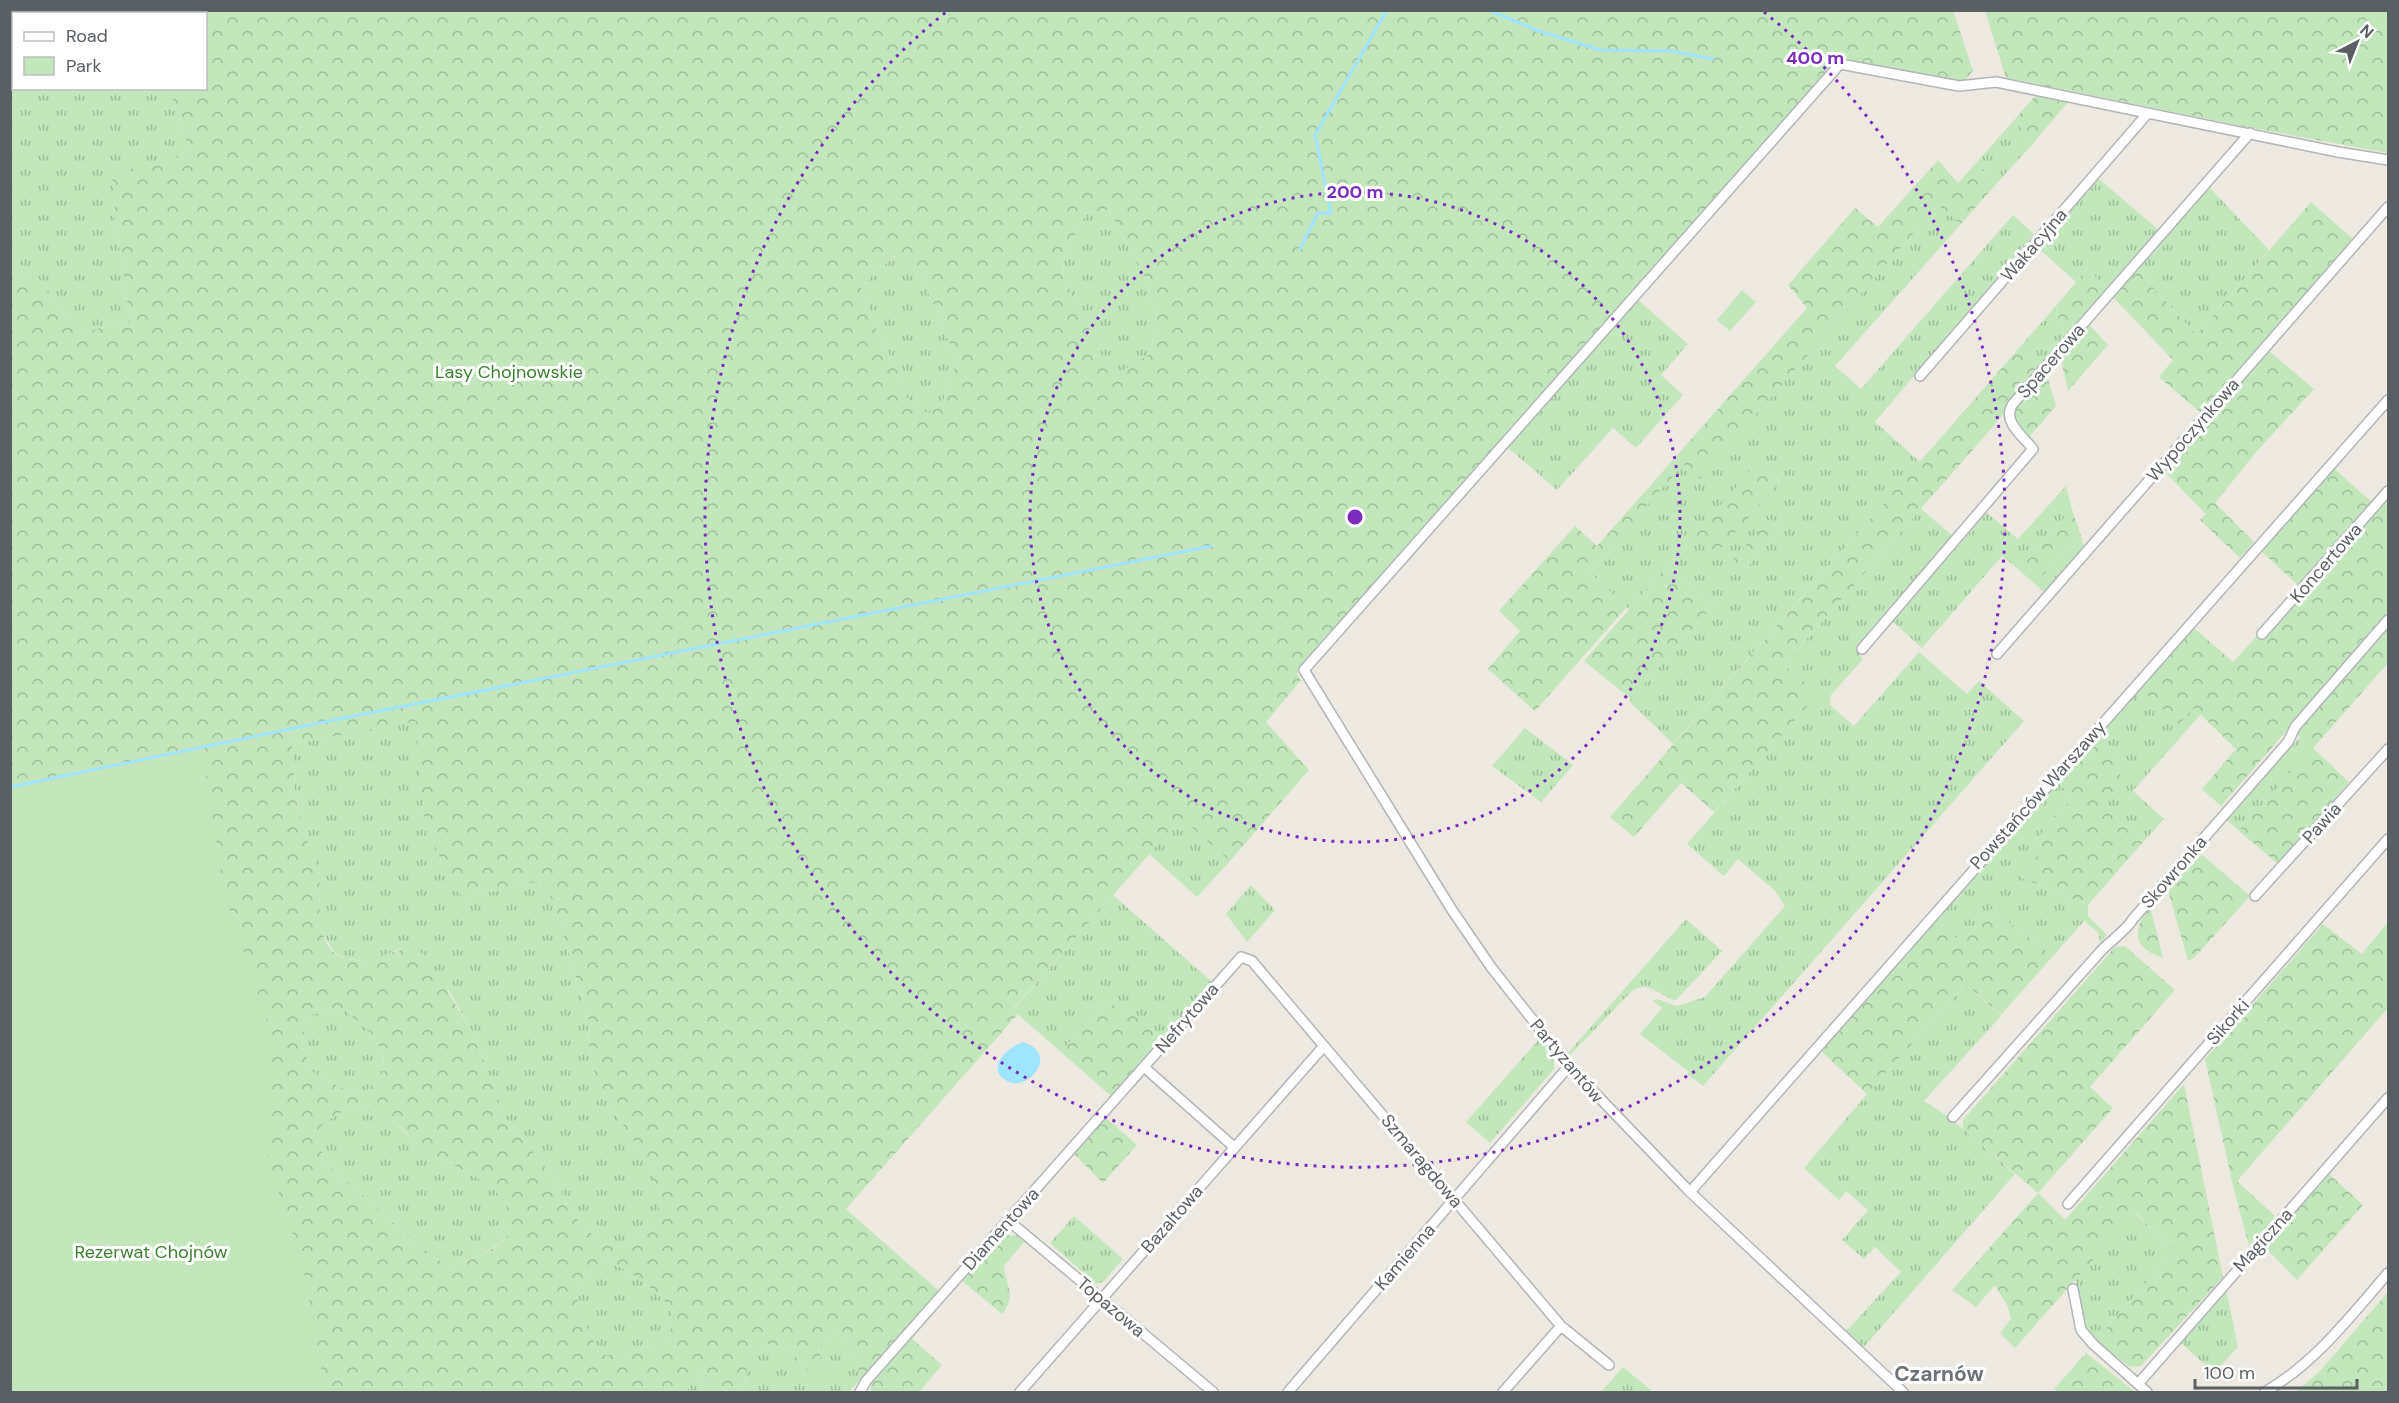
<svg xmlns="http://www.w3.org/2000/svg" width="2399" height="1403" font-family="'DM Sans',sans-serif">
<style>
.grass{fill:url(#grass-tufts);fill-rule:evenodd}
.forest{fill:url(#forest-crowns);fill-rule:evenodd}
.park{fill:#c3e6bc}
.water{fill:#a0e5ff}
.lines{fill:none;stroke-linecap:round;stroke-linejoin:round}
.stream{stroke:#a0e5ff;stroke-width:3}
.street-casing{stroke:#b2b6b9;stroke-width:12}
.street{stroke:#fff;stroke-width:9}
.ring{fill:none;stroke:#7b2cbf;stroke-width:3;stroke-dasharray:3 6}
.labels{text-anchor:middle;stroke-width:6;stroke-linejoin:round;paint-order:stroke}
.street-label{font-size:18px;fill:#5a5f63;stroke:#fff}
.park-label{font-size:18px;fill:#3b8330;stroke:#fff}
.quarter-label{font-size:21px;font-weight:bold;fill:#6b7175;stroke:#fff}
.centre{fill:#7b2cbf;stroke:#fff;stroke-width:3}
.ring-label{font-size:18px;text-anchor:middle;font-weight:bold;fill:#7b2cbf;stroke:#fff;stroke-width:6;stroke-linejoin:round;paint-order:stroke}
</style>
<defs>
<pattern id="grass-tufts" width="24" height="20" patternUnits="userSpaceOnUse" patternTransform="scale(1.5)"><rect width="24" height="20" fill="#c3e6bc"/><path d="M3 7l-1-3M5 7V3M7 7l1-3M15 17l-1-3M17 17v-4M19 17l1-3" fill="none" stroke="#a1be9c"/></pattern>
<pattern id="forest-crowns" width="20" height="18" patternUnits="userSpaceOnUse" patternTransform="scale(1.5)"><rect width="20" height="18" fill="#c3e6bc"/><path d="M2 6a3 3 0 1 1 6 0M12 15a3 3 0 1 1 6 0" fill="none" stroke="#a1be9c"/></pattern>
</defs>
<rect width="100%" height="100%" fill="#ede9e1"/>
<path class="grass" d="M141,10L143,13L14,14V88L170,89L190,152L115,216L130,322L77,333L41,280L11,275L10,11Z
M2015,119L2031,146L1998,182L1976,163Z
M2099,179L2160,231L2110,290L2087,269L2076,282L2038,248Z
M2209,187L2269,250L2196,335L2138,270Z
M1938,205L1961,224L1835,366L1861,389L2013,215L2034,234L1875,422L1920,462L1673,744L1629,701L1714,605L1667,566L1629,609L1590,573L1683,463L1700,478ZM1758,463L1780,481L1715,553L1694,536ZM1770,519L1781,528L1741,574L1730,564Z
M1109,210C1135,262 1167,293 1149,355L1113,377L1064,280L1063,257L1087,212Z
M897,255L922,277L957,361L943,401L928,414L907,398L896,368L874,325L861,288L875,272Z
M1637,299L1688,344L1661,375L1683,395L1636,448L1613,428L1557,490L1507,447Z
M2055,307L2065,340L2041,367L2020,347Z
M2066,486L2072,509L2019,570L2002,556L1922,648L1892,621L1987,513L2018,539Z
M1921,509L1953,536L1868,632L1869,636L1856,650L1863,659L1831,695L1830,705L1854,726L1919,652L1967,694L1979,681L2024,721L1703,1086L1687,1074L1689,1072L1640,1034L1662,1008L1653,1001L1656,999L1677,1006L1705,997L1785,906L1775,891L1738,859L1724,876L1687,844L1817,694L1784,665Z
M2080,533L2085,549L2046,594L2035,584Z
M2139,687L2194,708L2201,714L2133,791L2164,819L2144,841C2133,826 2113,825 2107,806L2119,759L2096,736Z
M417,720L424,821L434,842L467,897L534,882L548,892L555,906L589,1021L588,1043L593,1069L612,1108L649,1165L659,1197V1223L652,1231L620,1248L600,1242L572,1214L554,1178L505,1117L475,1037L450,992L401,948L372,961L345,959L334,952L325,937L320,925L319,873L301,825L295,790L292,744Z
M1525,728L1573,765L1541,802L1492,766Z
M2300,737L2313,748L2239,831L2226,819Z
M2056,781L2073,797L2032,844L2041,852L2020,877L2088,905V916L2107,935L2100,943L2098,932L2084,921L2053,956L1991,909L1961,943L1934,917Z
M1181,817L1230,861L1197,897L1149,854Z
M1251,885L1275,910L1247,942L1226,914Z
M1113,895L1212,982L1162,1038L1135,1015L1106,1001L1061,1052L1013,1010Z
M1686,919L1722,951L1676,1000C1660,997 1650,980 1633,990L1570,1055L1568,1053Z
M1966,984L2001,1016L1924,1101L1949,1117L2015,1174L1864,1347L1846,1331L1901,1272L1875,1247L1864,1259L1842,1240L1868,1210L1846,1191L1839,1200L1804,1168L1867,1094Z
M342,1008L371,1033L383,1053L384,1070L374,1088L358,1093L342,1088L312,1072L301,1043L309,1015Z
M1540,1038L1554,1057V1069L1490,1143L1466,1122Z
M362,1109C372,1113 387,1116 395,1123C406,1132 415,1143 426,1150C446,1163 471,1172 490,1186C543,1227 491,1254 451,1266L424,1253L396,1225L324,1161L320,1144V1127L338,1113Z
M2134,1212L2174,1251L2096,1340L2085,1328L2075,1279Z
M1074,1216L1123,1259L1103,1282L1096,1284L1050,1243Z
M605,1258C623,1269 671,1295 672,1318C672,1325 669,1334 668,1342L619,1355H600C579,1311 560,1294 605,1258Z
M2226,1289L2238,1347L2214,1373L2179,1341Z
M835,1333C855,1342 857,1359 860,1380L849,1392H737L742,1391C750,1368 742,1362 764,1344C786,1343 794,1354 806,1371L824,1361L818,1352C820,1342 826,1338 835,1333Z
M1623,1367L1653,1392H1601Z
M703,1372L725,1391L731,1392H685Z"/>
<path class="forest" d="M1953,10L1973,71L1963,82L1837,59L1297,673L1301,680L1266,722L1309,770L1230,861L1181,818L1013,1009L1018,1014L846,1209L939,1291L860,1380C857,1359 855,1342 835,1333C826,1338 820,1342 818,1352L824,1361L826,1369L821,1376C799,1379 802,1342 764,1344C744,1361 749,1369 742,1391C725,1396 714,1382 703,1372L685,1392H11L10,275L41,280L77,333L130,322L115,216L112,174L190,152L170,89L206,88V14H143L141,11ZM1109,210C1135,262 1167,293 1149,355L1113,376L1064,280L1063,257L1087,212ZM896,255L922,277L957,361L943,401L928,414L907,398L896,368L874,325L861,288L875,272ZM416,721L424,821L452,886L459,894L467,897L534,882L548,892L555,906L589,1021L588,1043L593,1069L612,1108L649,1165L659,1197V1223L652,1231L620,1248L600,1242L572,1214L554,1178L505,1117L475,1037L428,958L413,947C390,950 372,965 347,959C312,951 322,898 319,874C317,858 306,842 302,826C294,800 294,772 292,744ZM342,1008L371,1033L383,1053L384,1070L374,1087L358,1093L342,1088L312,1072L301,1043L309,1015ZM362,1109C372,1113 383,1116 392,1121C405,1128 414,1143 427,1151C445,1162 477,1175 492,1188C539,1231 492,1254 451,1266L424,1253L396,1225L324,1161L320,1144V1127L338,1113ZM605,1258C623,1269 671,1295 672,1318C672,1325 669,1334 668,1342L619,1355H600C580,1311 560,1294 605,1258Z
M1985,11H2388V153L2252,128L2006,78Z
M2035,96L2068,102L2031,146L2015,119Z
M1938,160L1958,183L1976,163L1998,182L1961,224L1938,205L1700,479L1683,464L1590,573L1627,607L1535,711L1488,669L1520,631L1499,611L1575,526L1597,546L1807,308L1788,285L1855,208L1878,227Z
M2311,202L2353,239L2201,413L2159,377L2173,360L2112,296L2136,268L2196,335Z
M2087,269L2110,290L2065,340L2055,307Z
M2088,323L2108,345L2068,391L2060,355Z
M2020,347L2041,367L1997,422L1784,665L1818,694L1714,812L1681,783L1634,837L1610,817Z
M2268,350L2314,389L2257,451L2215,503L2254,542L2240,558L2200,520L2206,514L2164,471Z
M2046,372L2056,406L2029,437L2014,420V409Z
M1758,462L1780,482L1716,554L1693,536Z
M2332,467L2373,503L2300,587L2260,550Z
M2388,493V615L2221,806L2202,789L2236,749L2194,708L2179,724L2139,687L2193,627L2233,662Z
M2072,509L2080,533L2035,584L2019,570Z
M1770,519L1781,528L1741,574L1729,564Z
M1667,566L1714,605L1631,699L1584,661Z
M2388,625V663L2313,748L2349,782L2278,864L2239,831L2312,748L2296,733L2385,633L2383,631Z
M2096,736C2132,768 2124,765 2107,806C2113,825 2133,826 2144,841L2088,905L2020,877L2040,852L2032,844L2073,797L2056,781Z
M2199,852L2250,896L2195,957L2188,961L2167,887Z
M2150,906L2163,958C2132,948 2132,930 2150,906Z
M1991,909L2053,956L2001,1015L1966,984L1867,1094L1820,1050L1934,917L1961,943Z
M2388,922V1008L2237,1181L2276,1217L2249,1246L2233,1186L2205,1059L2323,924L2362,954Z
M2125,946L2175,990L2090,1087L2113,1108L2038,1193L2065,1220L2184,1084L2223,1277L2141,1366L2130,1367L2096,1340L2174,1251L2135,1212L2015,1348L2000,1333L2011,1319L2008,1307L1995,1285L1976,1307L1952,1290L2038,1193L1963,1129V1120L2115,947Z
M1106,1001L1135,1015L1162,1038L1111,1096L1061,1052Z
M1105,1117L1137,1145L1103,1183L1073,1153Z
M2328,1173L2363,1205L2297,1280L2264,1246Z
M1016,1235L1024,1242L1004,1266C1006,1287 1017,1295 1002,1314L961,1280L1000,1236Z
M2388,1292V1392H2296L2320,1371Z
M910,1337L942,1365L919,1392H871V1383Z
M2086,1353L2135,1392H2058L2054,1389Z"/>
<path class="park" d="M1742,290L1756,302L1730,331L1717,320Z
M202,748L224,893L271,1033L267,1158L301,1257L326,1392H11V786Z"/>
<path class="water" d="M1023,1042C1061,1054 1027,1093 1007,1081C984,1068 1008,1047 1023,1042Z"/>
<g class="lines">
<path class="stream" d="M1488,10L1539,31L1600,50L1672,51L1713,59
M1300,249L1318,213H1331L1315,135L1387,10
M10,787L319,723L1211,546"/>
<defs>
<path id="street" d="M1920,376L2148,113
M2262,634L2388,491
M1862,649L2033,449C2024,437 2002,422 2012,405L2250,133
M1997,654L2388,207
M2255,896L2388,749
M1144,1067L1234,1147
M1953,1117L2101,951C2111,940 2125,932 2133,919L2288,742L2295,727L2388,620
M1690,1192L2388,400
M2068,1204L2388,839
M1009,1221L1213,1392
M2073,1289L2081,1330L2093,1344L2147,1392
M2138,1384L2388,1098
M860,1392L866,1381L1241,957L1252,961L1561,1326L1609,1365
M1020,1392L1324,1046
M1288,1392L1569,1066
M1503,1392L1561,1326
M1903,1392L1690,1192L1569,1066L1491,967L1452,910L1304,670L1840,64L1959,86L1996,82L2338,152L2388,160
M2265,1392C2315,1363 2350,1317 2388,1273"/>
</defs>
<use href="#street" class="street-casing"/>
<use href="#street" class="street"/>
</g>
<g class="ring">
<circle cx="1355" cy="517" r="325"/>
<path d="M1764 12A650 650 0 1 1 946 12"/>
</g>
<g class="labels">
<g class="street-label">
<text transform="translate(2034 245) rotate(-49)" y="6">Wakacyjna</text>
<text transform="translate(2051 361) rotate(-49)" y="6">Spacerowa</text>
<text transform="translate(2193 430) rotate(-49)" y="6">Wypoczynkowa</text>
<text transform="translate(2326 563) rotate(-49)" y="6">Koncertowa</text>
<text transform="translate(2038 795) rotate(-48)" y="6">Powstańców Warszawy</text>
<text transform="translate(2322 823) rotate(-48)" y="6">Pawia</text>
<text transform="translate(2174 872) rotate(-49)" y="6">Skowronka</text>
<text transform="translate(1187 1018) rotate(-49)" y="6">Nefrytowa</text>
<text transform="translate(2228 1022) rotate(-49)" y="6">Sikorki</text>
<text transform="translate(1567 1061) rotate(50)" y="6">Partyzantów</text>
<text transform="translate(1422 1161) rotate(50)" y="6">Szmaragdowa</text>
<text transform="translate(1172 1219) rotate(-49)" y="6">Bazaltowa</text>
<text transform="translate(1001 1229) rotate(-48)" y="6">Diamentowa</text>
<text transform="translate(2263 1240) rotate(-48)" y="6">Magiczna</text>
<text transform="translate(1405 1257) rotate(-49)" y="6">Kamienna</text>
<text transform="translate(1111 1307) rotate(40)" y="6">Topazowa</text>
</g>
<g class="park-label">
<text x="509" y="378">Lasy Chojnowskie</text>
<text x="151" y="1258">Rezerwat Chojnów</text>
</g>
<g class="quarter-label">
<text x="1939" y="1381">Czarnów</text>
</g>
</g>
<circle cx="1355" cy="517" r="9" class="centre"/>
<g class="ring-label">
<text x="1815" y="64">400 m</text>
<text x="1355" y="198">200 m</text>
</g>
<rect width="2399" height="1403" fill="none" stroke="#5a5f63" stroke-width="24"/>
<rect x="12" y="12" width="195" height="78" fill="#ffffff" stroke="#bdbfc1" stroke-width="1.5"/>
<rect x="24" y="32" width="30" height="9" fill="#ffffff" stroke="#bdbfc1" stroke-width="1.5"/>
<text x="66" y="42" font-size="18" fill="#5a5f63">Road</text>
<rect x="24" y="57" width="30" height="18" fill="#c3e6bc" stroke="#bdbfc1" stroke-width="1.5"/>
<text x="66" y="72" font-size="18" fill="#5a5f63">Park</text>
<g transform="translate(2357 42) rotate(42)" stroke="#ffffff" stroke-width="4.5" paint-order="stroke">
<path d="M0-4.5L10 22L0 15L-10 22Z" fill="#5a5f63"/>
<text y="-9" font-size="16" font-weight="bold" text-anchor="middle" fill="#5a5f63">N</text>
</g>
<path d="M2195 1379v9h162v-9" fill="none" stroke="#5a5f63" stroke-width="3"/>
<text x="2204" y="1379" font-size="18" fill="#5a5f63" stroke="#ffffff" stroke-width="4.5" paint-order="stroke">100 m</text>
</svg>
